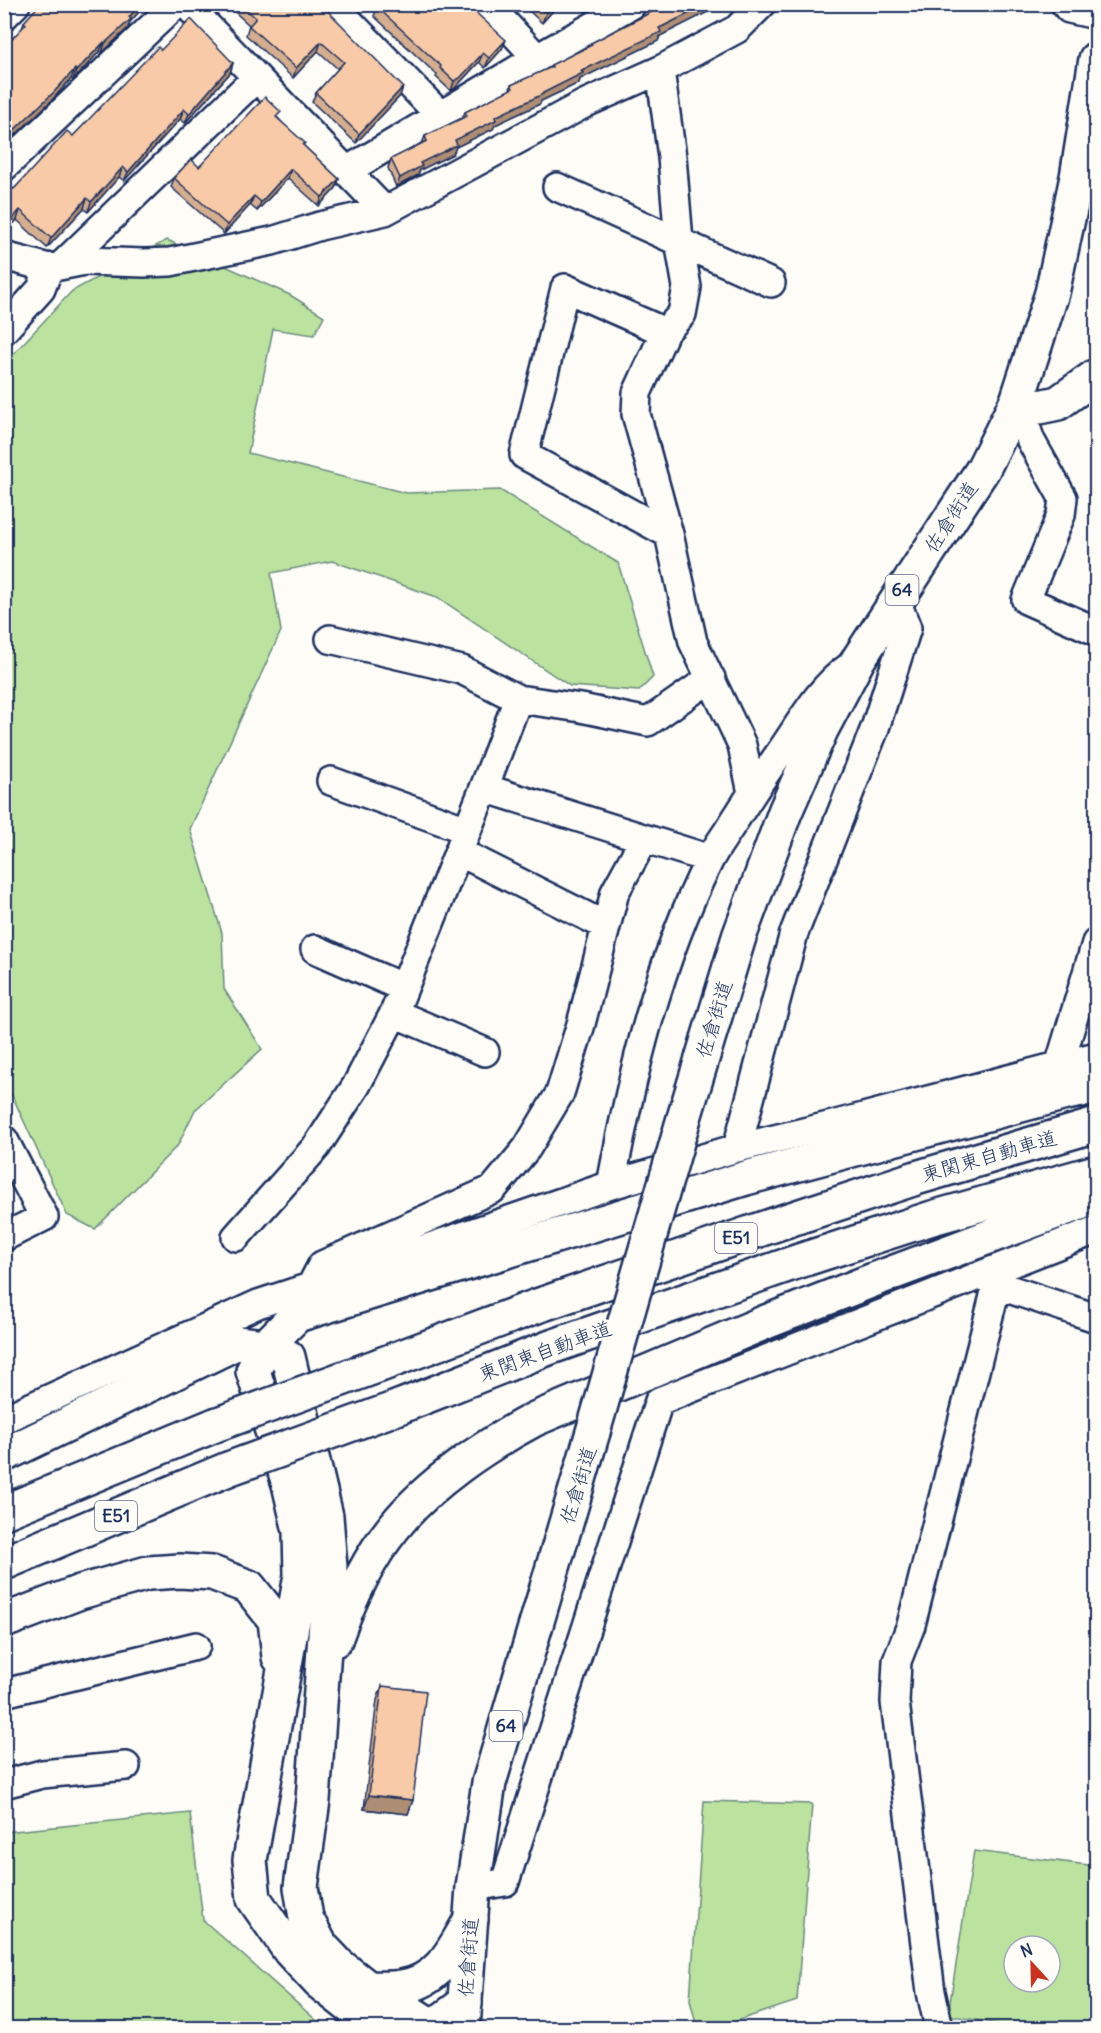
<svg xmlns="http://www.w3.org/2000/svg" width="1101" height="2033" font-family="Delius,'Klee One',sans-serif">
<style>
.green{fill:#bbe39f;stroke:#6b897e;stroke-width:1.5;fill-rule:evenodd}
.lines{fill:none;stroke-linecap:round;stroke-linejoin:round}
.minor-casing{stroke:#1b2f5e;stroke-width:32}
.major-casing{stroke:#1b2f5e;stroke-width:38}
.highway-casing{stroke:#1b2f5e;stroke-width:38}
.minor{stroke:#fdfcf7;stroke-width:27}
.major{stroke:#fdfcf7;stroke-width:33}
.highway{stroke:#fdfcf7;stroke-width:33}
.major-bridge-casing{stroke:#1b2f5e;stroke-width:38;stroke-linecap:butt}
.highway-bridge-casing{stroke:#1b2f5e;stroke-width:38;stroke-linecap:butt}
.major-bridge{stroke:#fdfcf7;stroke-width:33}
.highway-bridge{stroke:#fdfcf7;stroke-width:33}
.wall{fill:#d5ae90;stroke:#1b2f5e;stroke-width:1.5}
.shaded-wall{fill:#ae8d75;stroke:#1b2f5e;stroke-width:1.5}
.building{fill:#f8caa7;stroke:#1b2f5e;stroke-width:1.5}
.labels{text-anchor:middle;stroke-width:6;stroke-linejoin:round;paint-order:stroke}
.shield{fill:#fdfcf7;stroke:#5f6c8c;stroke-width:1.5}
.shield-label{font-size:18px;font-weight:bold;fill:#1b2f5e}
.street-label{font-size:20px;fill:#1b2f5e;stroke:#fdfcf7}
</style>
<rect width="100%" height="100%" fill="#fdfcf7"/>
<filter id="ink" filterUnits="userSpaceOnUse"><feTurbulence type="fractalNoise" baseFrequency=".0167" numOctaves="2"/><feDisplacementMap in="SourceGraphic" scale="12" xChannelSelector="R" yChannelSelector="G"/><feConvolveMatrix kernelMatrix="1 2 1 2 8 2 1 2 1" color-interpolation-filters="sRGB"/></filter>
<g filter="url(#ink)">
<path class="green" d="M167,240L290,295L324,316L314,335L273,329L248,453L406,493L500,490L618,563L653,677L639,691L570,686L437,597L332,561L271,573L281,631L190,829L222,933L224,989L262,1049L195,1110L178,1145L95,1229L67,1215L5,1080L4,364L72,291Z
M704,1801L812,1804L797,2001L727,2024L728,2028H697L690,2000Z
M190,1813L203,1920L325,2028H5V1832Z
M974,1851L1096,1866V2028H1020L948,2015ZM1014,1946H1050V1982H1014Z"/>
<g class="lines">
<defs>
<path id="minor" d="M186,4L385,211
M332,4L440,115
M487,4L537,58
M1065,4L1069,9L1096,15
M4,16L16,4
M660,70L672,157L679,241L687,287L682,314L665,332L637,393L636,414L669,534L693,642L742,745L752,793
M4,167L176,4
M346,171L537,58L632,4
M557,187L771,283
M4,256L49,268L85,261L144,263L170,262L272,241L320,226L385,211L586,103L660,70L737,29L762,4
M62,265L256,78
M4,330L41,289L49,268
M665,332L565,288L524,455L669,534
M1017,401L1031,441L1063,498L1061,515L1026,600L1096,631
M330,639L462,670L518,699L581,708L648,722L711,678
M331,781L467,830
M484,788L710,859
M459,852L606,926
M315,949L404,988
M394,1013L485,1052
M1059,1066L1096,943
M4,1140L44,1217L4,1237
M737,1148L794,933L875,728L907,628L896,600
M611,1185C632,1073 658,963 709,861C715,849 724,837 731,826C747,801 764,775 781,751C802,721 819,688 849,667
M236,1237L317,1146L356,1086L394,1013L484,788L518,699
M997,1285L1096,1318
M311,1286L322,1265L493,1189L527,1148L560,1093L581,1024L615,892L644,839
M4,1419L258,1304L395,1259L611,1185L737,1148L833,1125L1096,1056
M4,1693L196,1646
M4,1784L42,1774L126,1766
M473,1887L505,1882L659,1401L1096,1230
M939,2028L931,1992L895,1702L897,1661L911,1625L1001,1268"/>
<path id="major" d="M1017,401L1039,407L1058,403L1096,376
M684,1118L739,937L785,812L821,730L858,660L983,469L1017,401L1052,293L1077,177L1096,59
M463,2028L473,1887L489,1783L593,1432"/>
<path id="highway" d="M380,1365L537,1306L785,1221L916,1178L1096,1125
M399,1407L551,1347L799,1261L932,1218L1096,1172
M4,1455L236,1343L266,1346L288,1357L326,1516L330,1567L313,1800L301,1887L306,1918L321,1946L340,1966L368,1988L399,2005L434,2028
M4,1512L215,1425
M4,1563L228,1469
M4,1621L80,1592L148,1573L180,1571L212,1573L249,1587L275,1620L279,1657
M335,1640C349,1600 367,1560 394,1527C429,1483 486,1445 535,1419L766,1322L876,1279L1096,1197
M368,1988C379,1988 390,1989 401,1987C439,1982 454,1949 471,1919
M392,2028L352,2008L319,1982L290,1951L254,1899L250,1860L301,1575L300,1531L289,1484L253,1371L266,1346L297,1315L746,1178L1066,1093L1096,1087
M421,2028L442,2020L465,2003"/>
</defs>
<use href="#minor" class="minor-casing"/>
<use href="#major" class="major-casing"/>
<use href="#highway" class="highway-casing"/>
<use href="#minor" class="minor"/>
<use href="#major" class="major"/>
<use href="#highway" class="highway"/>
<defs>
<path id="major-bridge" d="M593,1432L684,1118"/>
<path id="highway-bridge" d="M215,1425L380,1365
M228,1469L399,1407"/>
</defs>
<use href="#major-bridge" class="major-bridge-casing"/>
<use href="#highway-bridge" class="highway-bridge-casing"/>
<use href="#major-bridge" class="major-bridge"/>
<use href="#highway-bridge" class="highway-bridge"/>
</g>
<path class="wall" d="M49,4H146L130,22L128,28L102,53L100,51L73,80L71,79L51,101L9,141L5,138L22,29L24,22L46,8Z
M226,4H321L400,96L356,143L312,102L316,93L338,69L318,51L293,78L246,35L249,25Z
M368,4H473L475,12L502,49L485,68L479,62L456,87L451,91L436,77L437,75L374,16L376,11Z
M527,4H559L542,23L526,8Z
M578,4H595L591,9L586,12Z
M666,4H716L708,12L660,36L658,41L580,79L579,83L541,101L540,104L495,125L493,129L456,147L453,154L420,170L418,175L396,187L388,168L391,159L422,144L425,136L462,118L465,112L510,90L511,85L550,68L551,65L590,46L591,43Z
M161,50L233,63L230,73L185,123L180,119L124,181L119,177L88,212L84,208L47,248L17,220L7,230L4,227V195L14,189L73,136Z
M278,118L304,146L339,179L336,188L319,206L288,178L257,211L250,205L224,234L171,187L174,178L199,167Z
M382,1686L413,1800L408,1814L364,1809L377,1700Z"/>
<path class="shaded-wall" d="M141,4H146L130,22L128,28L102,53L105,43Z
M554,4H559L542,23L546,13Z
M589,4H595L591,9L586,12Z
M708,4H716L708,12L660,36L658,41L580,79L579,83L541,101L540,104L495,125L493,129L456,147L453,154L420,170L418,175L396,187L400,178L420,163L455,140L495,117L543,93L659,28Z
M506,40L502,49L485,68L489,58Z
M104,42L100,51L73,80L76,71Z
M321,42L318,51L293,78L296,68Z
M483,53L479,62L456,87L451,91L454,81Z
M233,63L230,73L185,123L189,114Z
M75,69L71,79L51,101L9,141L12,132Z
M403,87L400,96L356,143L359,134Z
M184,109L180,119L124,181L128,172Z
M123,167L119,177L88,212L91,202Z
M291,169L288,178L257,211L261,202Z
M339,179L336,188L319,206L322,197Z
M254,196L250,205L224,234L227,225Z
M87,198L84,208L47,248L51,238Z
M20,210L17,220L7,230L11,220Z
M369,1795L413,1800L408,1814L364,1809Z"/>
<path class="building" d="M40,4H42L46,8L49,4H141L129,17L131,19L105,43L104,42L76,71L75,69L54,92L12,132L8,128L4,132V47L26,24L24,22Z
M240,4H321L403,87L359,134L316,93L344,62L321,42L296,68L249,26L256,18Z
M379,4H473L476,7L473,10L506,40L489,58L483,53L460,78L454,81L440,68L441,66L377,7Z
M536,4H554L546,13Z
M667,4H708L659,28L661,32L581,71L583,73L543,93V94L495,117L496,120L455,140L457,145L420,163L422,166L400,178L391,159L427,141L425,136L467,116L465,112L513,88L511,85L552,67L551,65L592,45L591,43Z
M191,19L233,63L189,114L184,109L128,172L123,167L91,202L87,198L51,238L20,210L11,220L4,215V195L12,188L14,189L67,131L73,136L158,47L161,50Z
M265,97L281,112L276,117L305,143L303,145L339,179L322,197L291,169L261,202L254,196L227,225L174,178L191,159L199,167Z
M382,1686L426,1691L413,1800L369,1795Z"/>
</g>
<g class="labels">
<g class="shield">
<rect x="885.5" y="575" width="33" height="30" rx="4.5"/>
<rect x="715" y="1223" width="42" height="30" rx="4.5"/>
<rect x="95" y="1501" width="42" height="30" rx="4.5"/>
<rect x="489.5" y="1711" width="33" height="30" rx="4.5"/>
</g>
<g class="shield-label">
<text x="902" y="596">64</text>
<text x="736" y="1244">E51</text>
<text x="116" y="1522">E51</text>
<text x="506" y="1732">64</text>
</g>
<g class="street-label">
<text transform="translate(951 517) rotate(-57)" y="7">佐倉街道</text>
<text transform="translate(714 1019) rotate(-73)" y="7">佐倉街道</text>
<text transform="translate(989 1156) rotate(-16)" y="7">東関東自動車道</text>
<text transform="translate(545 1351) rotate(-20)" y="7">東関東自動車道</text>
<text transform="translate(578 1485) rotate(-73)" y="7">佐倉街道</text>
<text transform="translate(468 1957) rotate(-86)" y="7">佐倉街道</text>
</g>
</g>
<rect width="1101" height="2033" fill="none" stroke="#fdfcf7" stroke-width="24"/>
<rect x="12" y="12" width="1077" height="2009" fill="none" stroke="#1b2f5e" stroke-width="2" filter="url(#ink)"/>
<g transform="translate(1032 1964) rotate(338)"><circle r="28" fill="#fdfcf7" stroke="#a3aaba" stroke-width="1.5"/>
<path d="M0-4.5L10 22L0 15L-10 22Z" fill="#c8321e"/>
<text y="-9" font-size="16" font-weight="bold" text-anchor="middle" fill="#1b2f5e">N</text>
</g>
</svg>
